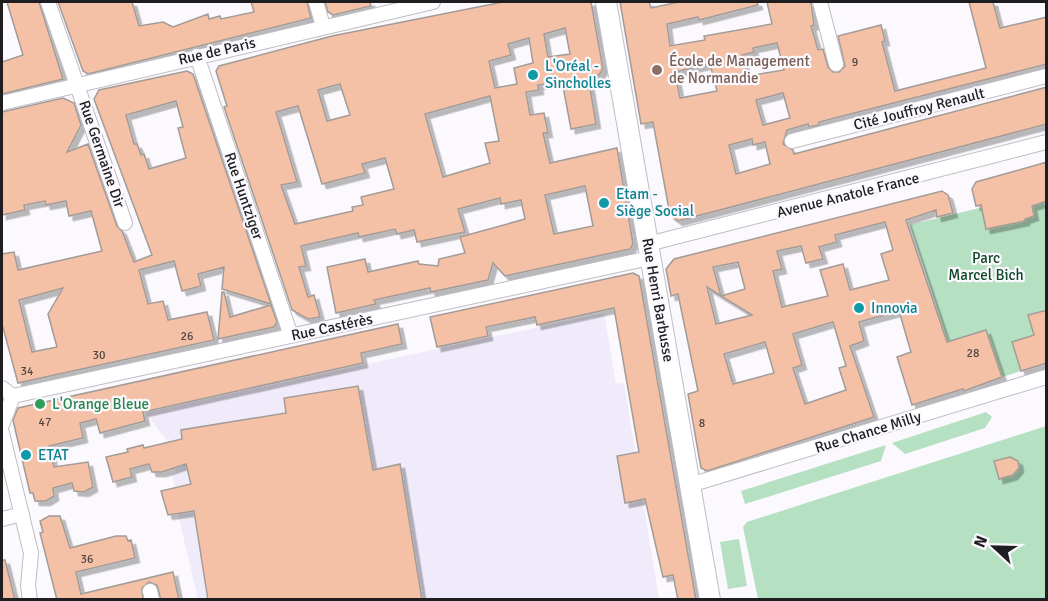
<svg xmlns="http://www.w3.org/2000/svg" width="1048" height="601" font-family="Signika,sans-serif">
<style>
.built{fill:#efebfa}
.green{fill:#b6e0c2}
.building{fill:#f4c1a6;stroke:#a39b97;stroke-width:1.5;fill-rule:evenodd;filter:url(#shadow)}
.lines{fill:none;stroke-linecap:round;stroke-linejoin:round}
.street-casing{stroke:#bfbdc5;stroke-width:16}
.secondary-casing{stroke:#bfbdc5;stroke-width:22}
.street{stroke:#fff;stroke-width:14}
.secondary{stroke:#fff;stroke-width:20}
.education-dot{fill:#8d6e63;stroke:#fbf9fe;stroke-width:2}
.culture-dot{fill:#0f9aa8;stroke:#fbf9fe;stroke-width:2}
.leisure-dot{fill:#2e9e5b;stroke:#fbf9fe;stroke-width:2}
.labels{text-anchor:middle;stroke-width:4.5;stroke-linejoin:round;paint-order:stroke}
.number-label{font-size:12px;fill:#544642}
.street-label{font-size:15px;fill:#1e1d20;stroke:#fbf9fe}
.education-label{font-size:15px;fill:#785e54;stroke:#fbf9fe;text-anchor:start}
.culture-label{font-size:15px;fill:#0d838f;stroke:#fbf9fe;text-anchor:start}
.park-label{font-size:15px;fill:#0d4727;stroke:#fbf9fe}
.leisure-label{font-size:15px;fill:#27864d;stroke:#fbf9fe;text-anchor:start}
</style>
<defs>
<filter id="shadow"><feDropShadow dx="4.5" dy="4.5" stdDeviation="0" flood-color="#0004"/></filter>
</defs>
<rect width="100%" height="100%" fill="#fbf9fe"/>
<path class="built" d="M604,313L616,384L624,383L659,599H198L172,489L175,488L172,475L176,473L168,442L145,412Z"/>
<path class="green" d="M1041,193L1046,210V309L1028,315L1034,334L1012,342L1021,371L1002,377L986,330L948,342L910,225Z
M986,412L992,417L985,428L905,454L892,443Z
M1046,426V599H758L743,527L747,522Z
M886,445L881,461L745,504L741,491Z
M739,539L747,586L728,589L720,542Z"/>
<path class="building" d="M7,2H39L63,79L2,94V62L23,55Z
M58,2H132L139,26L163,22L173,27L208,14L209,19L220,16L221,19L254,12L251,2H307L311,18L88,74L83,71Z
M325,2H370L371,6L333,15L328,12Z
M503,2H591L603,69L599,75L588,76L596,124L571,129L562,81L538,85L539,90L526,92L530,115L544,113L548,133H543L550,163L617,148L633,244L630,249L505,276L493,263L488,280L431,292L430,288L374,300L376,304L336,313L327,267L365,259L368,272L418,261L419,264L438,266L439,259L465,253L460,237L525,219L521,200L501,204L500,198L458,209L465,232L417,242L414,230L397,234L395,229L359,237L358,233L301,246L306,266L299,267L308,297L314,295L320,317L308,319L292,310L224,107L227,106L216,71L219,66L332,36ZM565,28L570,54L548,57L544,34ZM529,38L533,63L514,68L517,84L495,88L489,61L511,55L508,44ZM340,84L350,115L327,121L318,90ZM490,96L499,141L485,143L490,163L443,177L425,114ZM298,106L322,184L365,173L362,164L385,158L394,189L361,197L363,205L352,207L353,211L295,224L281,185L297,182L276,112ZM585,186L593,226L554,234L545,195Z
M620,2H649L651,8L679,2H757L758,5L699,20L698,17L667,24L670,46L705,40L704,36L772,24L767,2H811L814,25L811,26L818,50L823,49L828,67L833,72H839L845,66L838,36L881,25L885,41L882,42L895,91L986,68L969,2H993L1000,28L1047,17V64L819,122V125L809,127L808,124L787,130L783,144L793,150L794,154L1047,87V124L678,221L670,215L653,122L641,124ZM777,43L784,70L747,76L742,55L754,52L753,48ZM710,64L717,91L680,98L675,72ZM783,93L790,118L763,125L756,100ZM752,139L753,145L765,142L770,164L736,174L729,145Z
M187,71L193,74L271,304L222,289L224,267L198,274L201,286L182,291L174,261L139,270L148,304L163,301L168,320L207,312L214,340L18,383L2,324V254L14,252L18,270L102,251L91,211L69,216L66,201L46,205L45,201L24,205L25,210L2,215V112L63,98L74,103L81,125L67,152L88,144L117,226L122,231L134,262L152,255L94,99L99,90ZM176,101L183,127L178,128L186,158L149,169L144,154L141,155L137,144H134L126,115ZM63,288L48,314L57,347L32,352L19,300Z
M1047,162V201L1032,206L1034,216L1025,219V221L986,229L981,205L976,206L972,189L976,182Z
M942,191L948,195L953,213L937,217L936,210L906,220L947,342L986,330L1002,377L964,391L963,389L912,405L897,357L911,352L899,311L859,322L864,341L850,346L874,417L707,471L701,468L688,394L698,391L678,294L671,296L666,269L674,259ZM885,222L893,250L881,254L889,280L850,290L843,264L820,270L828,296L782,307L773,271L782,269L777,251L801,246L806,263L823,259L819,247L837,242L835,235ZM738,262L745,289L721,296L752,315L716,324L707,287L721,296L713,267ZM833,322L846,366L839,368L846,390L805,404L793,368L802,365L793,334ZM765,342L774,373L733,384L724,354Z
M633,273L639,276L696,600H678L673,575L663,577L645,499L625,503L617,456L639,452L614,308L537,325L535,317L486,327L488,336L437,347L430,317Z
M222,292H224L230,317L271,305L277,322L274,327L218,339Z
M1047,310V363L1021,371L1012,342L1034,335L1028,315Z
M398,324L402,344L361,353L363,363L143,412L145,421L100,433L96,419L80,423L83,438L49,446L54,467L88,462L93,487L84,492L74,491L72,483L53,488L54,496L46,501H35L33,493H30L13,420L18,408Z
M358,386L373,470L400,464L422,600H208L194,511L168,515L161,491L191,484L186,464L162,472H152L149,464L130,469L132,477L113,482L106,457L128,452L127,449L143,445L144,448L182,439L181,430L286,413L284,398Z
M1010,457L1018,461L1019,468L1013,475L999,479L994,461Z
M49,516H60L70,548L116,536H126L128,541L131,540L135,558L76,572L81,594L173,572L179,600H161L157,585L149,582L142,588L143,600H57L40,533L43,532L40,521Z
M2,560H5L15,600H2Z"/>
<g class="lines">
<defs>
<path id="street" d="M48,2L125,223
M316,2L323,26
M820,2L836,64
M197,56L291,336
M2,103L433,2
M792,141L1046,76
M648,244L1046,142
M2,388L13,396L650,258
M2,425L13,396
M2,433L31,553L28,586L30,600
M690,485L1046,377
M2,519L22,514
M150,591L152,600"/>
<path id="secondary" d="M606,2L710,600"/>
</defs>
<use href="#street" class="street-casing"/>
<use href="#secondary" class="secondary-casing"/>
<use href="#street" class="street"/>
<use href="#secondary" class="secondary"/>
</g>
<circle class="education-dot" cx="657" cy="70" r="6"/>
<g class="culture-dot">
<circle cx="533" cy="75" r="6"/>
<circle cx="604" cy="203" r="6"/>
<circle cx="859" cy="308" r="6"/>
<circle cx="26" cy="455" r="6"/>
</g>
<circle class="leisure-dot" cx="40" cy="404" r="6"/>
<g class="labels">
<g class="number-label">
<text x="855" y="66">9</text>
<text x="187" y="340">26</text>
<text x="973" y="357">28</text>
<text x="99" y="359">30</text>
<text x="27" y="375">34</text>
<text x="45" y="426">47</text>
<text x="702" y="427">8</text>
<text x="87" y="563">36</text>
</g>
<g class="street-label">
<text transform="translate(217 51) rotate(-13)" y="5">Rue de Paris</text>
<text transform="translate(919 109) rotate(-14)" y="5">Cité Jouffroy Renault</text>
<text transform="translate(102 154) rotate(71)" y="5">Rue Germaine Dir</text>
<text transform="translate(848 195) rotate(-14)" y="5">Avenue Anatole France</text>
<text transform="translate(244 196) rotate(71)" y="5">Rue Huntziger</text>
<text transform="translate(658 300) rotate(80)" y="5">Rue Henri Barbusse</text>
<text transform="translate(332 327) rotate(-12)" y="5">Rue Castérès</text>
<text transform="translate(868 432) rotate(-17)" y="5">Rue Chance Milly</text>
</g>
<g class="education-label">
<text x="669" y="66">École de Management<tspan x="669" dy="17">de Normandie</tspan></text>
</g>
<g class="culture-label">
<text x="545" y="71">L'Oréal -<tspan x="545" dy="17">Sincholles</tspan></text>
<text x="616" y="199">Etam -<tspan x="616" dy="17">Siège Social</tspan></text>
<text x="871" y="313">Innovia</text>
<text x="38" y="460">ETAT</text>
</g>
<g class="park-label">
<text x="986" y="263">Parc<tspan x="986" dy="17">Marcel Bich</tspan></text>
</g>
<g class="leisure-label">
<text x="52" y="409">L'Orange Bleue</text>
</g>
</g>
<rect width="1048" height="601" fill="none" stroke="#1e1d20" stroke-width="6"/>
<g transform="translate(994 547) rotate(292)" stroke="#fbf9fe" stroke-width="4.5" paint-order="stroke">
<path d="M0-4.5L10 22L0 15L-10 22Z" fill="#1e1d20"/>
<text y="-9" font-size="16" font-weight="bold" text-anchor="middle" fill="#1e1d20">N</text>
</g>
</svg>
